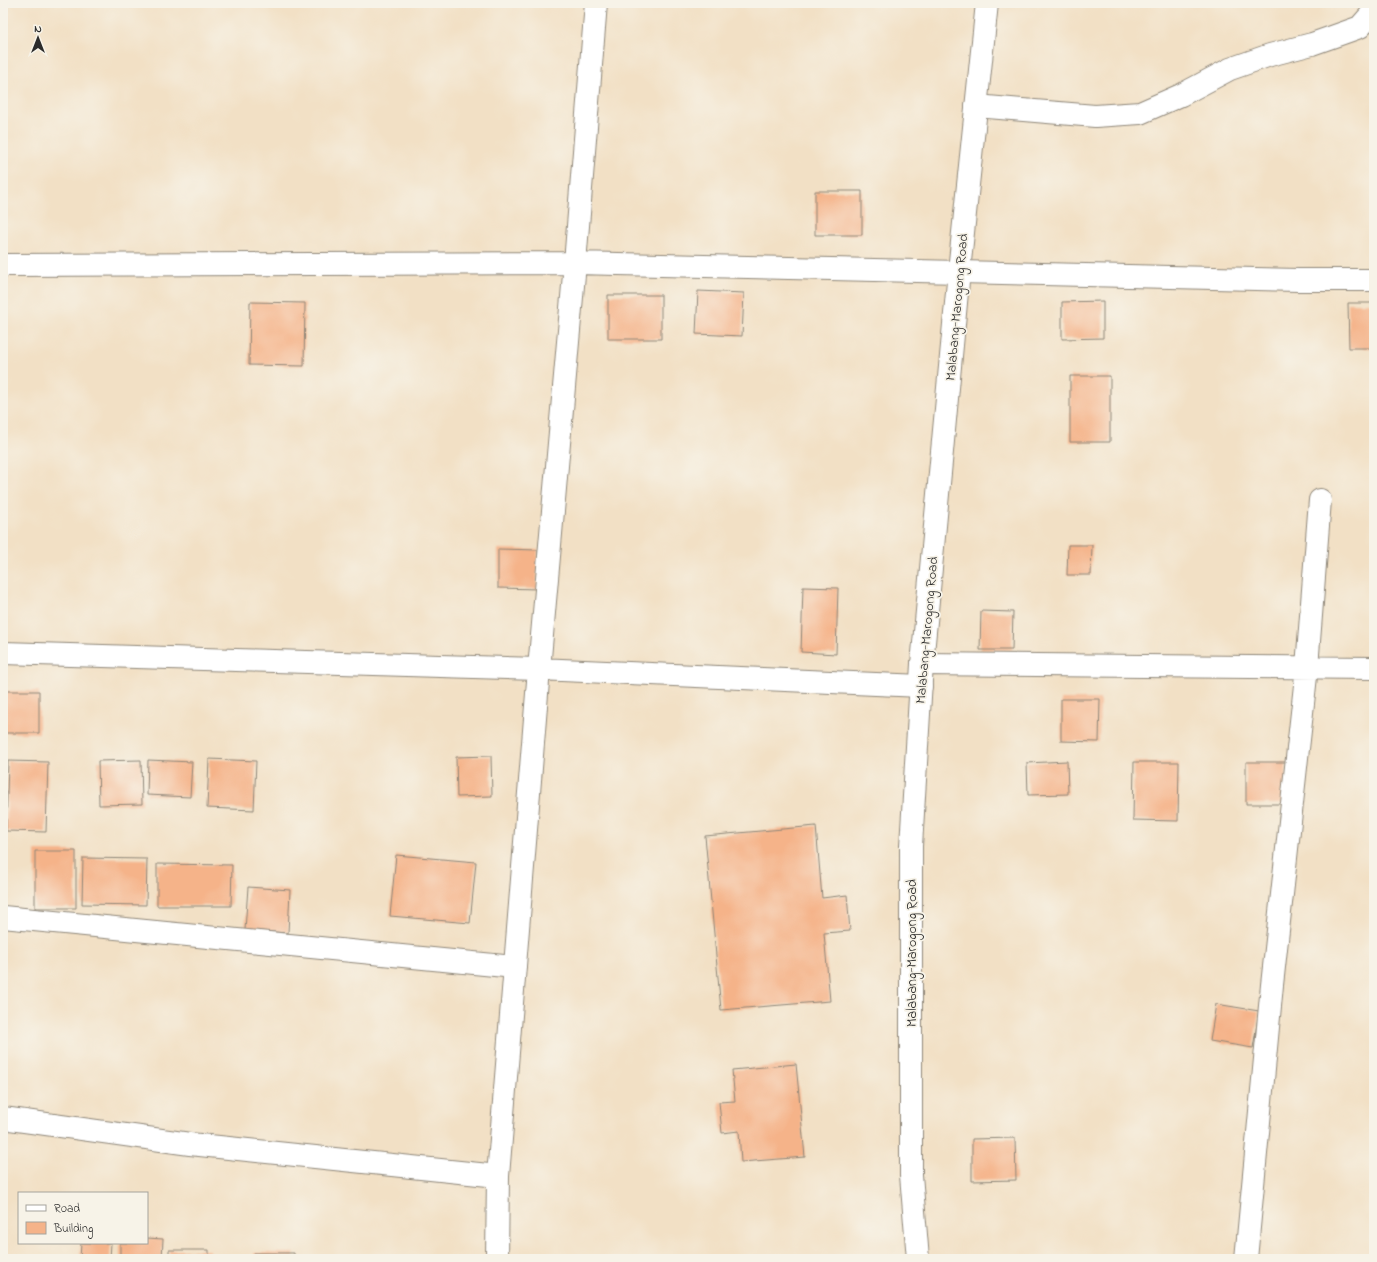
<svg xmlns="http://www.w3.org/2000/svg" width="1377" height="1262" font-family="'Indie Flower',sans-serif">
<style>
.building{fill:#f5b389}
.lines{fill:none;stroke-linecap:round;stroke-linejoin:round}
.minor-casing{stroke:#8e8678;stroke-width:24}
.secondary-casing{stroke:#8e8678;stroke-width:24}
.minor{stroke:#fff;stroke-width:22}
.secondary{stroke:#fff;stroke-width:22}
.labels{text-anchor:middle;stroke-width:3.5;stroke-linejoin:round;paint-order:stroke}
.street-label{font-size:14px;fill:#2b2b2b;stroke:#f7f3e8}
</style>
<rect width="100%" height="100%" fill="#f7f3e8"/>
<filter id="ink" filterUnits="userSpaceOnUse"><feTurbulence type="fractalNoise" baseFrequency=".025" numOctaves="2"/><feDisplacementMap in="SourceGraphic" scale="8" xChannelSelector="R" yChannelSelector="G"/><feConvolveMatrix kernelMatrix="1 2 1 2 8 2 1 2 1" color-interpolation-filters="sRGB"/></filter>
<filter id="wash" filterUnits="userSpaceOnUse"><feTurbulence type="fractalNoise" baseFrequency=".012" numOctaves="4" result="noise"/><feDisplacementMap in="SourceGraphic" scale="16" xChannelSelector="R" yChannelSelector="G"/><feGaussianBlur stdDeviation="0.9" result="paint"/><feColorMatrix in="noise" values="0 0 0 0 0 0 0 0 0 0 0 0 0 0 0 0 0 1.4 0 .05"/><feComposite in="paint" operator="in"/></filter>
<g filter="url(#wash)">
<rect width="100%" height="100%" fill="#f2e0c5"/>
<g id="blocks">
<path class="building" d="M815,191H862V235H815Z
M698,291L744,293L742,336L696,334Z
M608,295H661V339H608Z
M1103,301V338L1062,339V302Z
M250,302L305,303L304,366L249,365Z
M1348,303H1374V348H1349Z
M1070,376H1110V442H1070Z
M1068,545H1092L1091,575H1067Z
M498,549L538,550L537,589L498,588Z
M803,587L838,588L836,654L801,652Z
M981,611L1013,612L1012,650H980Z
M3,691H39V733H3Z
M1061,699H1100L1099,742L1061,741Z
M491,756L492,796L457,797L456,757Z
M209,759L256,761L254,810L207,808Z
M141,760L142,804L99,805L98,761Z
M148,760L192,762L190,797L147,795Z
M8,761L48,762L46,832L6,831Z
M1067,761L1068,794L1028,795L1027,763Z
M1134,762H1179L1178,821L1133,820Z
M1246,762H1286L1287,804H1246Z
M816,826L822,898L847,895L850,931L824,933L830,1001L721,1010L705,836Z
M35,851H76V908H35Z
M396,855L476,862L470,923L390,916Z
M83,858L147,859L146,905L82,904Z
M157,864L232,865L231,906H157Z
M248,887L290,890L288,933L245,930Z
M1216,1004L1259,1011L1253,1048L1210,1041Z
M796,1064L805,1157L741,1162L739,1131L722,1133L719,1102L735,1101L732,1070Z
M1015,1138L1016,1180L972,1181V1139Z
M147,1238L163,1239L162,1259H120V1243H147Z
M81,1243H111L110,1259H80Z
M169,1250H209V1259H169Z
M254,1253H294V1259H254Z"/>
</g>
</g>
<g filter="url(#ink)">
<use href="#blocks" fill-opacity="0" stroke="#8e8678" stroke-width="1"/>
<g class="lines">
<defs>
<path id="minor" d="M976,106L1095,116L1140,113L1181,95L1230,69L1270,55L1312,44L1360,27L1374,11
M3,265L575,263L1299,280H1374
M3,653L539,669L921,686
M922,664L1374,668
M3,917L515,967
M3,1118L190,1144L498,1176
M497,1259L498,1176L539,669L575,263L596,3
M1246,1259L1272,985L1307,667L1320,500"/>
<path id="secondary" d="M918,1259L911,1175V846L922,664L959,271L987,3"/>
</defs>
<use href="#minor" class="minor-casing"/>
<use href="#secondary" class="secondary-casing"/>
<use href="#minor" class="minor"/>
<use href="#secondary" class="secondary"/>
</g>
</g>
<g class="labels">
<g class="street-label">
<text transform="translate(956 307) rotate(-85)" y="5">Malabang-Marogong Road</text>
<text transform="translate(926 630) rotate(-85)" y="5">Malabang-Marogong Road</text>
<text transform="translate(911 953) rotate(-90)" y="5">Malabang-Marogong Road</text>
</g>
</g>
<rect width="1377" height="1262" fill="none" stroke="#f7f3e8" stroke-width="16"/>
<rect x="18" y="1192" width="130" height="52" fill="#f7f3e8" stroke="#a5a39c"/>
<rect x="26" y="1205" width="20" height="6" fill="#ffffff" stroke="#a5a39c"/>
<text x="54" y="1212" font-size="12" fill="#2b2b2b">Road</text>
<rect x="26" y="1222" width="20" height="12" fill="#f5b389" stroke="#a5a39c"/>
<text x="54" y="1232" font-size="12" fill="#2b2b2b">Building</text>
<g transform="translate(38 38)" stroke="#f7f3e8" stroke-width="3" paint-order="stroke">
<path d="M0-3L7 15L0 10L-7 15Z" fill="#2b2b2b"/>
<text y="-6" font-size="11" font-weight="bold" text-anchor="middle" fill="#2b2b2b">N</text>
</g>
</svg>
